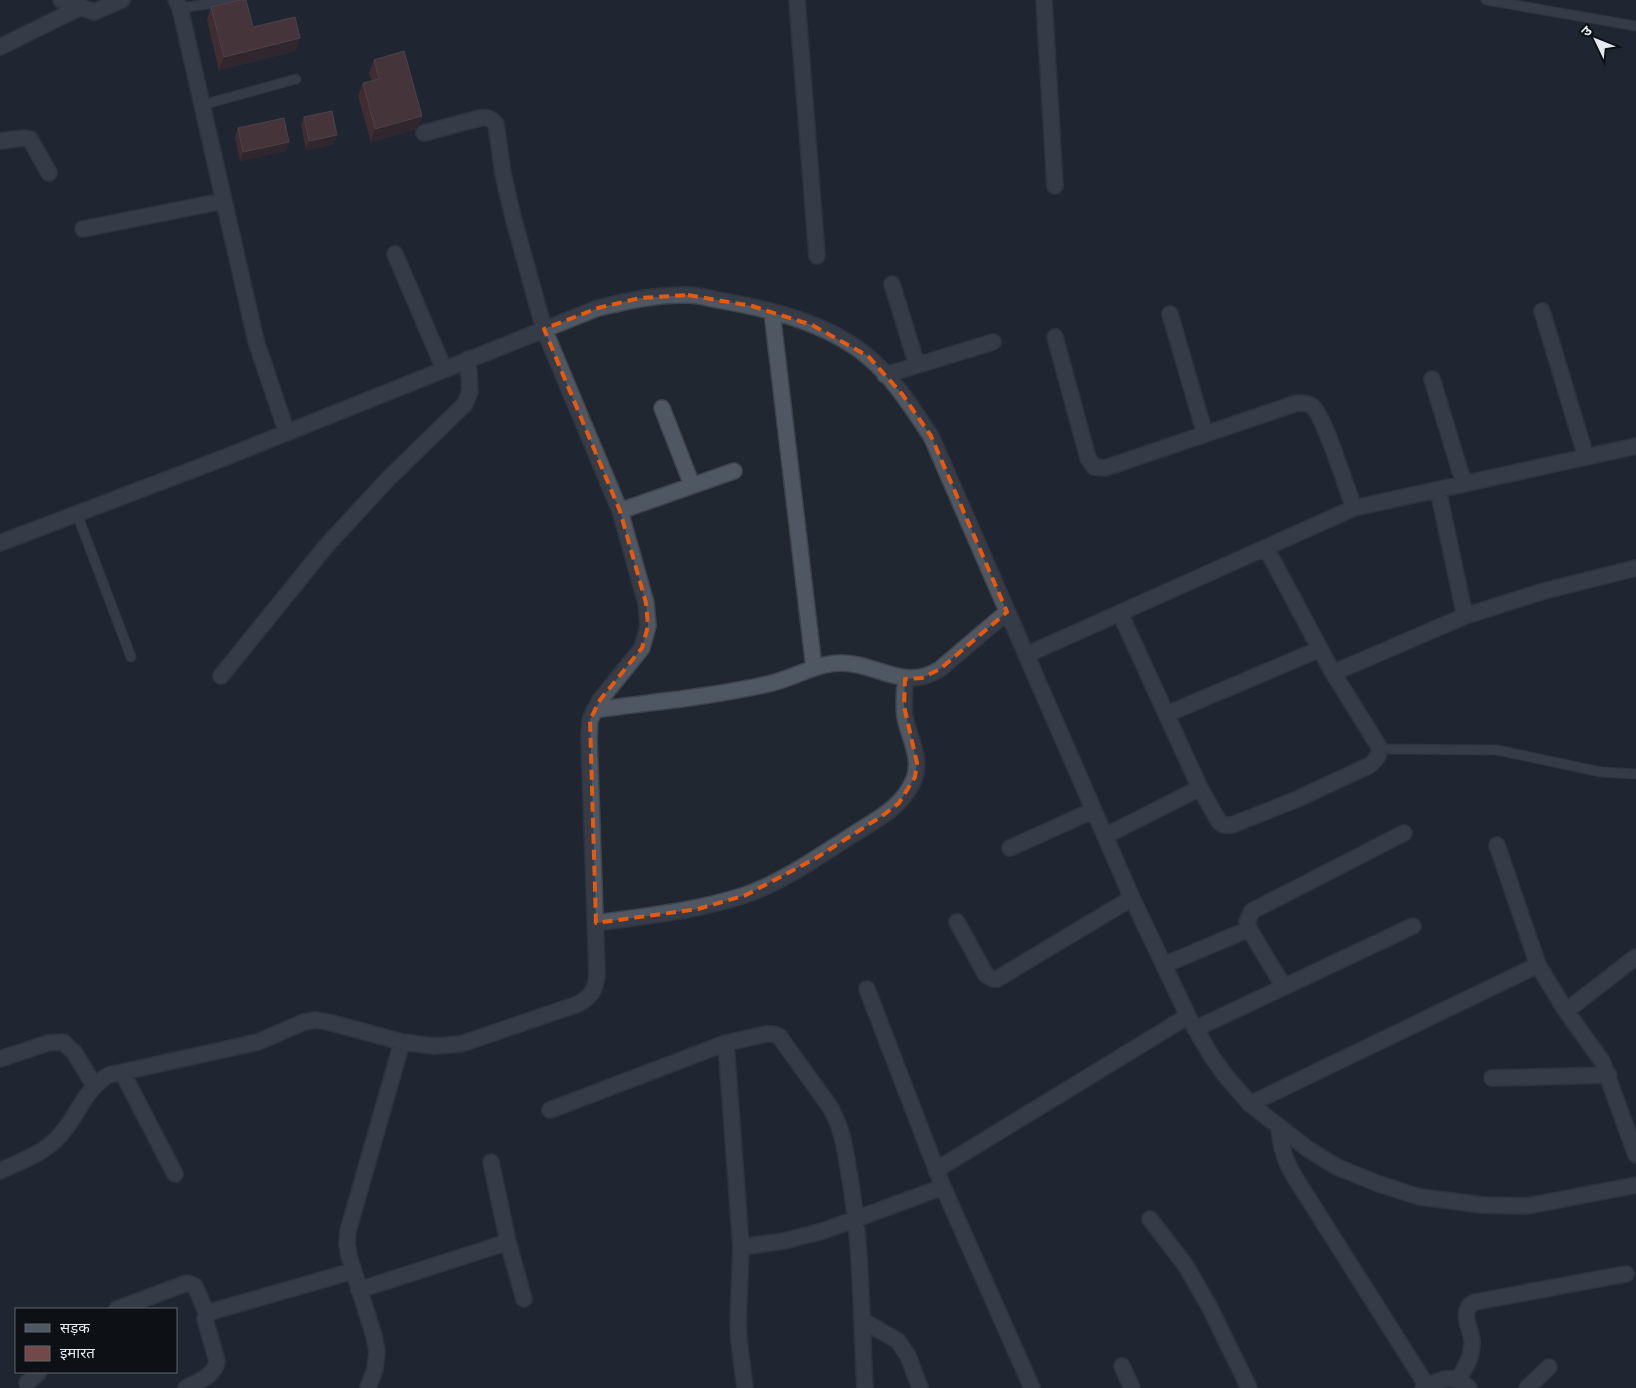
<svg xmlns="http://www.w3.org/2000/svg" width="1636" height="1388" font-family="Figtree,'Noto Sans Devanagari',sans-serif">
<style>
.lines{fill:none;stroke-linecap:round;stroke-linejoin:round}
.service-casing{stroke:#3e444d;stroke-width:11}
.minor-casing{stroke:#3e444d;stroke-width:18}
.service{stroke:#4f5762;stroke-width:9}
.minor{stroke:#4f5762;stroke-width:15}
.wall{fill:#653533}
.shaded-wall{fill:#44272a}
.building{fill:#724848;stroke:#846162}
.marked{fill:none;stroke:#e8590c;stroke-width:4;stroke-dasharray:10 6;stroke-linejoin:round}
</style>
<rect width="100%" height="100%" fill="#212731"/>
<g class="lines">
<defs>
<path id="service" d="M1486,0L1636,26
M180,8L235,0
M202,105L296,79
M77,514L131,657
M1379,749L1497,750L1601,772L1636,774"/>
<path id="minor" d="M61,0L94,12L122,0
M176,0L180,8L256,341L287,433
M797,0L817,256
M1044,0L1055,186
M0,47L81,7
M0,141L24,138L30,139L49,173
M83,229L223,201
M395,254L444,369
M892,284L917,365
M1542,311L1586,457
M772,312L814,668
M1170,314L1205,434
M1055,337L1088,458L1094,467L1105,468L1297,403C1303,403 1308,403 1312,406C1324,415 1347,490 1354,508
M885,375L993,342
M1432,379L1464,484
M662,408L692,485
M1438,490L1465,616
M620,511L734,471
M0,543L226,457L598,308C627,301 658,294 688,295C698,295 708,298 718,300C769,309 826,322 867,356C893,377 912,408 931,436L1132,898L1188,1016L1212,1057L1225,1075L1250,1104L1308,1149L1337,1167L1379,1184L1420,1197L1483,1205L1527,1206L1636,1185
M1120,613L1200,788L1219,822L1224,825H1232L1295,800L1370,765C1377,759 1381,754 1378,745L1333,673L1266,548
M1026,655L1354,508L1636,446
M1333,673L1465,616L1544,591L1636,568
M221,676L327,545L389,478L465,404L470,391L468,359
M594,710C652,702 711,697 768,684C792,679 816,663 841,663C878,663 904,692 940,669L1007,612
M1167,714L1320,649
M1105,836L1200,788
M1497,845L1538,965L1566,1011L1602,1061L1636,1155
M1010,848L1094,810
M957,922L986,975L993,979H997L1132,898
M596,923C646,916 696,911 745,895C783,882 819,856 854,834C876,820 904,806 914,779C922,758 909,738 905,717C903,704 905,691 905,679
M1164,965L1249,929
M1284,987L1249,929L1247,922L1252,911L1404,833
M867,989L943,1187L1032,1388
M1566,1011L1636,957
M1195,1029L1413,926
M726,1043L741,1247L738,1323L739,1341L745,1388
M0,1059L48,1043L63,1042L74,1052L94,1085
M122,1072L175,1174
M1492,1078L1609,1075
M1250,1104L1538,965
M550,1110L726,1043L766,1034H773L779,1036L830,1107C843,1129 846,1154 850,1179C862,1248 861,1318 865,1388
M1279,1127C1281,1147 1284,1159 1294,1176L1427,1386
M491,1162L508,1242L524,1299
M936,1170L1188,1016
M0,1171C21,1161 45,1153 60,1135C79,1115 84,1089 109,1075L258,1042L304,1022L316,1020L332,1023L402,1042L434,1046L461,1044L578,1004C591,997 596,989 597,974L589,737L590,720L600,700L642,648L648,626L646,603L620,511L544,329L513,217L503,174L496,124C491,118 487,117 480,118L424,133
M1150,1219L1186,1266L1209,1306L1249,1388
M741,1247L784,1241L823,1231L943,1187
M359,1290L508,1242
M117,1309L187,1283L195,1286L207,1314
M862,1320L898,1341L908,1356L920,1388
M1122,1366L1132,1388
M1458,1379C1465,1369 1471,1359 1472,1346C1474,1332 1460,1318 1470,1305L1475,1302L1626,1274
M27,1383L39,1372
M186,1388C198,1381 215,1376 217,1361L205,1319L210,1312L353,1271
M368,1388L375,1369L377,1352L374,1336L349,1256L347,1244L348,1231L402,1042
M1423,1388C1440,1380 1453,1372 1469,1388
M1527,1388L1549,1367"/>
</defs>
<use href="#service" class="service-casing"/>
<use href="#minor" class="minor-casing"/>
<use href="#service" class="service"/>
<use href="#minor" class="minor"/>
</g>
<path class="wall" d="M211,7L295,51L219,70L207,20Z
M374,60L422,116L417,129L371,142L358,96L363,83L372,81L369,73Z
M304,117L334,144L306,150L301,125Z
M238,128L289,142L286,151L240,161L235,137Z"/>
<path class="shaded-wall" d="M300,38L295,51L219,70L224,57Z
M422,116L417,129L371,142L375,129Z
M337,135L334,144L306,150L309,141Z
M289,142L286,151L240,161L243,152Z"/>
<path class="building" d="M239,0H246L253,27L295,17L300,38L224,57L211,7Z
M404,51L422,116L375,129L363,83L379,79L374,60Z
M332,111L337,135L309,141L304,117Z
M284,118L289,142L243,152L238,128Z"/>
<path d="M0 0H1636V1388H0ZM688,295L752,306L812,325L868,356L902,394L931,436L1007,612L940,669L922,678L905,679L904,706L917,763L915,777L899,803L882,816L816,858L746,895L698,909L596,923L590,720L600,700L642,648L648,626L646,603L620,511L544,329L598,308L640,298Z" fill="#212731" fill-opacity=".55" fill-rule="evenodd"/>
<path class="marked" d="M688,295L752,306L812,325L868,356L902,394L931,436L1007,612L940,669L922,678L905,679L904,706L917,763L915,777L899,803L882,816L816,858L746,895L698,909L596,923L590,720L600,700L642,648L648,626L646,603L620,511L544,329L598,308L640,298Z"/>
<rect x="15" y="1308" width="162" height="65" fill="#0d1014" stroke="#63676c"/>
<rect x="25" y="1324" width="25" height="8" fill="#4f5762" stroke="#63676c"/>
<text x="60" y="1333" font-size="15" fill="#e4e9f0">सड़क</text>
<rect x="25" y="1346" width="25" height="15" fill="#724848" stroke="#63676c"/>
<text x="60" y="1358" font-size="15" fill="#e4e9f0">इमारत</text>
<g transform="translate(1596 40) rotate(313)" stroke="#0d1014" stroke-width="4" paint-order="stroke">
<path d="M0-4L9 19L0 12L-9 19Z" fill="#e4e9f0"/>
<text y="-8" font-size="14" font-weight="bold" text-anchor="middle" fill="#e4e9f0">उ</text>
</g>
</svg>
